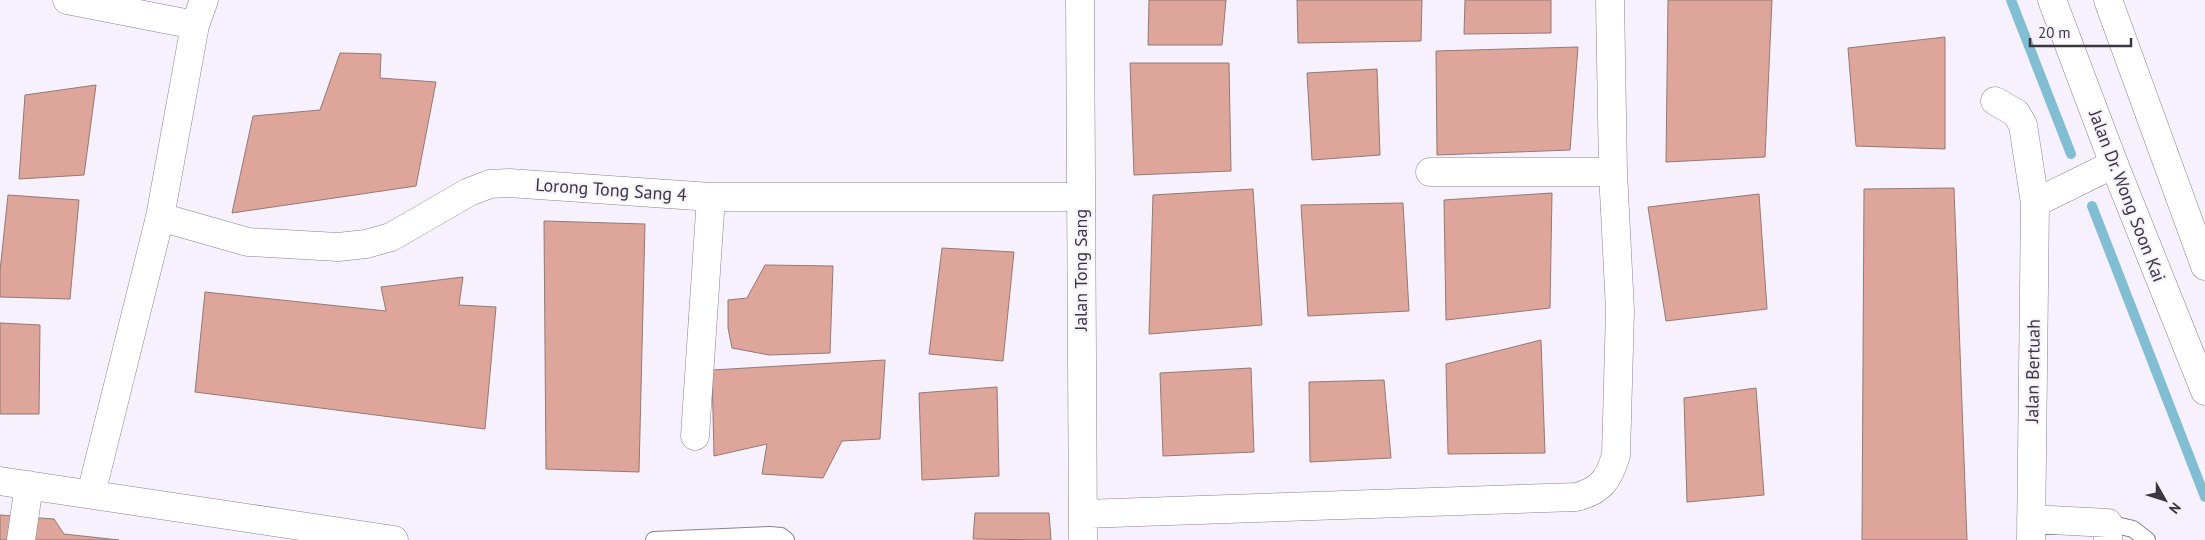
<svg xmlns="http://www.w3.org/2000/svg" width="2205" height="540" font-family="'PT Sans',sans-serif">
<style>
.lines{fill:none;stroke-linecap:round;stroke-linejoin:round}
.stream{stroke:#81bdd3;stroke-width:10}
.building{fill:#dea59b;stroke:#937975}
.service-casing{stroke:#8b8094;stroke-width:18}
.minor-casing{stroke:#8b8094;stroke-width:29}
.primary-casing{stroke:#8b8094;stroke-width:29}
.service{stroke:#fff;stroke-width:16}
.minor{stroke:#fff;stroke-width:28}
.primary{stroke:#fff;stroke-width:28}
.labels{text-anchor:middle;stroke-width:4;stroke-linejoin:round;paint-order:stroke}
.street-label{font-size:18px;fill:#3b373f;stroke:#f7f0fd}
</style>
<rect width="100%" height="100%" fill="#f7f0fd"/>
<g class="lines">
<path class="stream" d="M2011,0L2071,154
M2092,206L2205,497"/>
</g>
<path class="building" d="M1149,0H1226L1222,45H1148Z
M1297,0H1422L1421,41L1298,43Z
M1465,0H1551V33L1464,34Z
M1668,0H1772L1765,157L1666,162Z
M1945,37V149L1856,146L1848,48Z
M1578,47L1570,150L1437,155L1436,51Z
M340,53L381,54L380,78L436,82L416,186L232,213L253,116L320,110Z
M1130,63H1229L1231,171L1134,175Z
M1377,69L1380,155L1312,160L1307,73Z
M96,85L84,175L19,179L25,95Z
M1954,188L1967,540H1862L1864,189Z
M1253,189L1262,325L1149,334L1153,195Z
M1552,193L1550,308L1446,320L1444,200Z
M1759,194L1767,309L1666,321L1648,207Z
M8,195L79,200L70,299L0,297V271Z
M1403,203L1409,311L1308,316L1301,205Z
M544,221L645,224L639,472L546,469Z
M942,248L1014,252L1003,361L929,354Z
M765,265L833,266L830,353L769,355L732,348L728,328V300L747,298Z
M463,277L459,305L496,307L485,429L195,392L205,292L386,311L381,287Z
M0,323L40,325L39,414H0Z
M1541,340L1545,453L1448,454L1446,364Z
M885,360L880,439L842,441L823,478L762,474L767,444L714,456L712,370Z
M1251,368L1254,452L1163,456L1160,373Z
M1384,380L1391,458L1310,462L1309,382Z
M997,387L999,476L922,480L919,393Z
M1756,388L1764,495L1687,502L1684,398Z
M975,513H1049L1051,540L973,539Z
M0,515L54,519L64,534L119,540H0Z"/>
<g class="lines">
<defs>
<path id="service" d="M2108,523L2133,529L2147,540
M654,540L770,535L781,536L786,540"/>
<path id="minor" d="M67,0L195,25
M1080,0L1083,540
M1995,101L2016,113L2023,125L2035,203L2031,540
M1430,172H1613
M2035,203L2114,164
M160,217L248,242L338,247L366,244L391,237L469,192L490,184L509,183L711,197H1081
M695,436L711,197
M0,481L394,540
M91,494L160,217L195,25L204,0
M1083,514L1576,497C1601,491 1609,479 1616,455L1620,310L1613,172L1610,0
M2031,519L2108,523V540
M21,540L29,485"/>
<path id="primary" d="M2052,0L2114,164L2205,391
M2108,0L2205,266"/>
</defs>
<use href="#service" class="service-casing"/>
<use href="#minor" class="minor-casing"/>
<use href="#primary" class="primary-casing"/>
<use href="#service" class="service"/>
<use href="#minor" class="minor"/>
<use href="#primary" class="primary"/>
</g>
<g class="labels">
<g class="street-label">
<text transform="translate(611 190) rotate(4)" y="6">Lorong Tong Sang 4</text>
<text transform="translate(2127 196) rotate(69)" y="6">Jalan Dr. Wong Soon Kai</text>
<text transform="translate(1081 270) rotate(-90)" y="6">Jalan Tong Sang</text>
<text transform="translate(2033 371) rotate(-89)" y="6">Jalan Bertuah</text>
</g>
</g>
<g transform="translate(2165 500) rotate(129)" stroke="#f7f0fd" stroke-width="4" paint-order="stroke">
<path d="M0-4L9 19L0 12L-9 19Z" fill="#3b373f"/>
<text y="-8" font-size="14" font-weight="bold" text-anchor="middle" fill="#3b373f">N</text>
</g>
<path d="M2030 38v8h101v-8" fill="none" stroke="#3b373f" stroke-width="2.5"/>
<text x="2038" y="38" font-size="15" fill="#3b373f" stroke="#f7f0fd" stroke-width="4" paint-order="stroke">20 m</text>
</svg>
